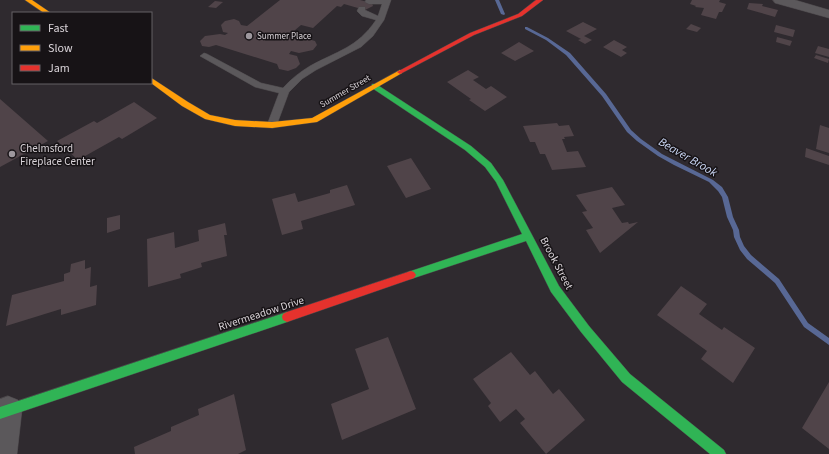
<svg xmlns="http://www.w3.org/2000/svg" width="829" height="454" font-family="'Source Sans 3',sans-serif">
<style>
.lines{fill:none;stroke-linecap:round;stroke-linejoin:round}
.stream{fill:#586895;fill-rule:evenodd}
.building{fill:#504449}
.lane-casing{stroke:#4a4649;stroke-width:1}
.street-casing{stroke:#4a4649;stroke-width:1}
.fast-casing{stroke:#4a4649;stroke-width:1}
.slow-casing{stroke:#4a4649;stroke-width:1}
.jam-casing{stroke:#4a4649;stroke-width:1}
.lane{fill:#5b585b;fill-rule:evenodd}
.street{fill:#5b585b;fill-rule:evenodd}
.fast{fill:#30b455;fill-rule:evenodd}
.slow{fill:#ff9f0a;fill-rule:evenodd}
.jam{fill:#e5322d;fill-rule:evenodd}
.poi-dot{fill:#9e989e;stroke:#171316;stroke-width:1.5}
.labels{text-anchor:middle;stroke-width:3;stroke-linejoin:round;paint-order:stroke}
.far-poi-label{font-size:9px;fill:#dad4d9;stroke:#171316;text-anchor:start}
.far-street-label{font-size:9px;fill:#dad4d9;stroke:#171316}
.poi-label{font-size:11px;fill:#dad4d9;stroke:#171316;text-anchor:start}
.street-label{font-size:11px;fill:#dad4d9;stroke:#171316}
.water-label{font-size:12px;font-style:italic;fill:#ccd9f7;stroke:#171316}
</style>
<rect width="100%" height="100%" fill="#2f2a2f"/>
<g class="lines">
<path class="stream" d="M495,0H499L505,14L504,15L501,14Z
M525,27H527L548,38L570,53L606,94L631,130L641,139L662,154L713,180L722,187L728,197L733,217L739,230L740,237L744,246L751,255L779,279L808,323L829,338V345L804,327L775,283L747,259L740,250L734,237L733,230L727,217L722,197L718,191L709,182L674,165L658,156L637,141L627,132L602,96L566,55L546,40L525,29Z"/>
</g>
<path class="building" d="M280,0H360L372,3L373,6L365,10L344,4L341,7L337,6L313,28L301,25L287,37L301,41L308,39L315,41L317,45L313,50L299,53L291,51L289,54L297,56L300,64L296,68L288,71L279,69L277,64L216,45L209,47L202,46L200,41L205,36L220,34L225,35L228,33L223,32L221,25L225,21L234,19L239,21L241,25L247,26Z
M692,0H720L719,2L726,4L722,12H719L716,19L701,15L704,8L695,7L696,6L690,4Z
M215,1L223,2L216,8L208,7Z
M749,3L763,4L762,6L778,10L775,17L747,9Z
M583,22L597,29L584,36L592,40L585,44L578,40L581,39L566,31Z
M691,24L701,28L697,32L686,29Z
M776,25L795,30L793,37L774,32Z
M777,37L792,41L790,46L776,42Z
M614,40L627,47L622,50L627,53L621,57L603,47Z
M519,42L534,51L515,61L501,53Z
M818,46L829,49V57L815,53Z
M816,55L829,59L828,63L814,58Z
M468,70L479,77L473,80L486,89L491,86L507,97L485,111L469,100L471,99L447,82Z
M0,99L48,141L0,167Z
M134,102L157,118L122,139L119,137L78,160L57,141L94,121L97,123Z
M557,123L559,126L569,125L574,136L564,137L565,139H562L567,152L578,151L586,167L552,170L545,154H540L535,142H530L523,126Z
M820,125L829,128V153L816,149Z
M806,148L829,156V165L805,157Z
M411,158L431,189L406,198L387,166Z
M347,185L355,205L301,221L303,229L282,235L272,199L295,193L298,202L330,193V190Z
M612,187L625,205L612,208L622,223L628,222L629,224L638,222L600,253L586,230L593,228L582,212L587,211L576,195Z
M120,215V229L107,233V218Z
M225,223L227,235H224L227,256L201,263L202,267L180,274L181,278L148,287L147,239L174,232L175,248L199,241L198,230Z
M85,260V269L91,267L90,287L97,285L96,305L61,315V309L6,326L12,295L64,281V274L70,272L71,264Z
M681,286L707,304L699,314L722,330L724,327L755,348L733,383L701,359L707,351L657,315Z
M388,337L416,409L342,440L331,404L369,389L355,349Z
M511,352L530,375L535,371L553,394L559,389L585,420L546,454L520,423L525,419L516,409L500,422L488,406L491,403L473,379Z
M829,382V449L802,428Z
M234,394L246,450L238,454H135L134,447L171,431V427L199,415L198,409Z"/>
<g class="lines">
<defs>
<path id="lane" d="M366,0H391L384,20L373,36L361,47L316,70L302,79L289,92L276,127L272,128L267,125L279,93L255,87L200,56L204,53L207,54L261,83L283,88C291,79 300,72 310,66C337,51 357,48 376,20L362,16L357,11L359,7H365V10L378,16L382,4H369L365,2Z"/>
<path id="street" d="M773,0H795L829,10V18L775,3Z
M8,396L18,400L22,410L17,454H0V399Z"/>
<path id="fast" d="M372,84H376L471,146L491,163L503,180L559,286L589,326L630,374L724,450L726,454H710L622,382L581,332L551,292L526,241L411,279L408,278L406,275L408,272L522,234L496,182L485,167L465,150L372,88Z
M287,312L291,314L292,317L291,320L287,322L0,419V407Z"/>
<path id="slow" d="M25,0H32L51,13H44Z
M400,70L402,71V73L317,122L272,128L235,126L205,119L182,106L151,83V78L153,79L188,102L210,115L235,120L272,122L312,118Z"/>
<path id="jam" d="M536,0H543L522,16L474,35L402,73L400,74L397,72L470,33L518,14Z
M411,271L414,272L416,275L414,278L287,322L283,320L282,317L283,314L287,312Z"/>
</defs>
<use href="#lane" class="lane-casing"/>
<use href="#street" class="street-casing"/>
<use href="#fast" class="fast-casing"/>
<use href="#slow" class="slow-casing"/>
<use href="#jam" class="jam-casing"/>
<use href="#lane" class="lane"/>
<use href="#street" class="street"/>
<use href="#fast" class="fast"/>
<use href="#slow" class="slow"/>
<use href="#jam" class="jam"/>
</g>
<g class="poi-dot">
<circle cx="249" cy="36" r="4"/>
<circle cx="12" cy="154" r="4"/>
</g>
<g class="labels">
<g class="far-poi-label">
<text x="257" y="39">Summer Place</text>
</g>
<g class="far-street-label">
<text transform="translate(345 91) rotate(-30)" y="3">Summer Street</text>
</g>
<g class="poi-label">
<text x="20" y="152">Chelmsford<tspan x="20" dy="13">Fireplace Center</tspan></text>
</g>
<g class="street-label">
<text transform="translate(557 263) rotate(62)" y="4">Brook Street</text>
<text transform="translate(261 313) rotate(-18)" y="4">Rivermeadow Drive</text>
</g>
<g class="water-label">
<text transform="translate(688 157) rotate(30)" y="4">Beaver Brook</text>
</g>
</g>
<rect x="12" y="12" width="140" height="72" fill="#171316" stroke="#656064"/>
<rect x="20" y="25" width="20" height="6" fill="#30b455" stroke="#656064"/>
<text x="48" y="32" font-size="12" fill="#dad4d9">Fast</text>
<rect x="20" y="45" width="20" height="6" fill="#ff9f0a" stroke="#656064"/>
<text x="48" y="52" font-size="12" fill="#dad4d9">Slow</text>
<rect x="20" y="65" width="20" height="6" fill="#e5322d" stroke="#656064"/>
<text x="48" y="72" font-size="12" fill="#dad4d9">Jam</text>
</svg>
